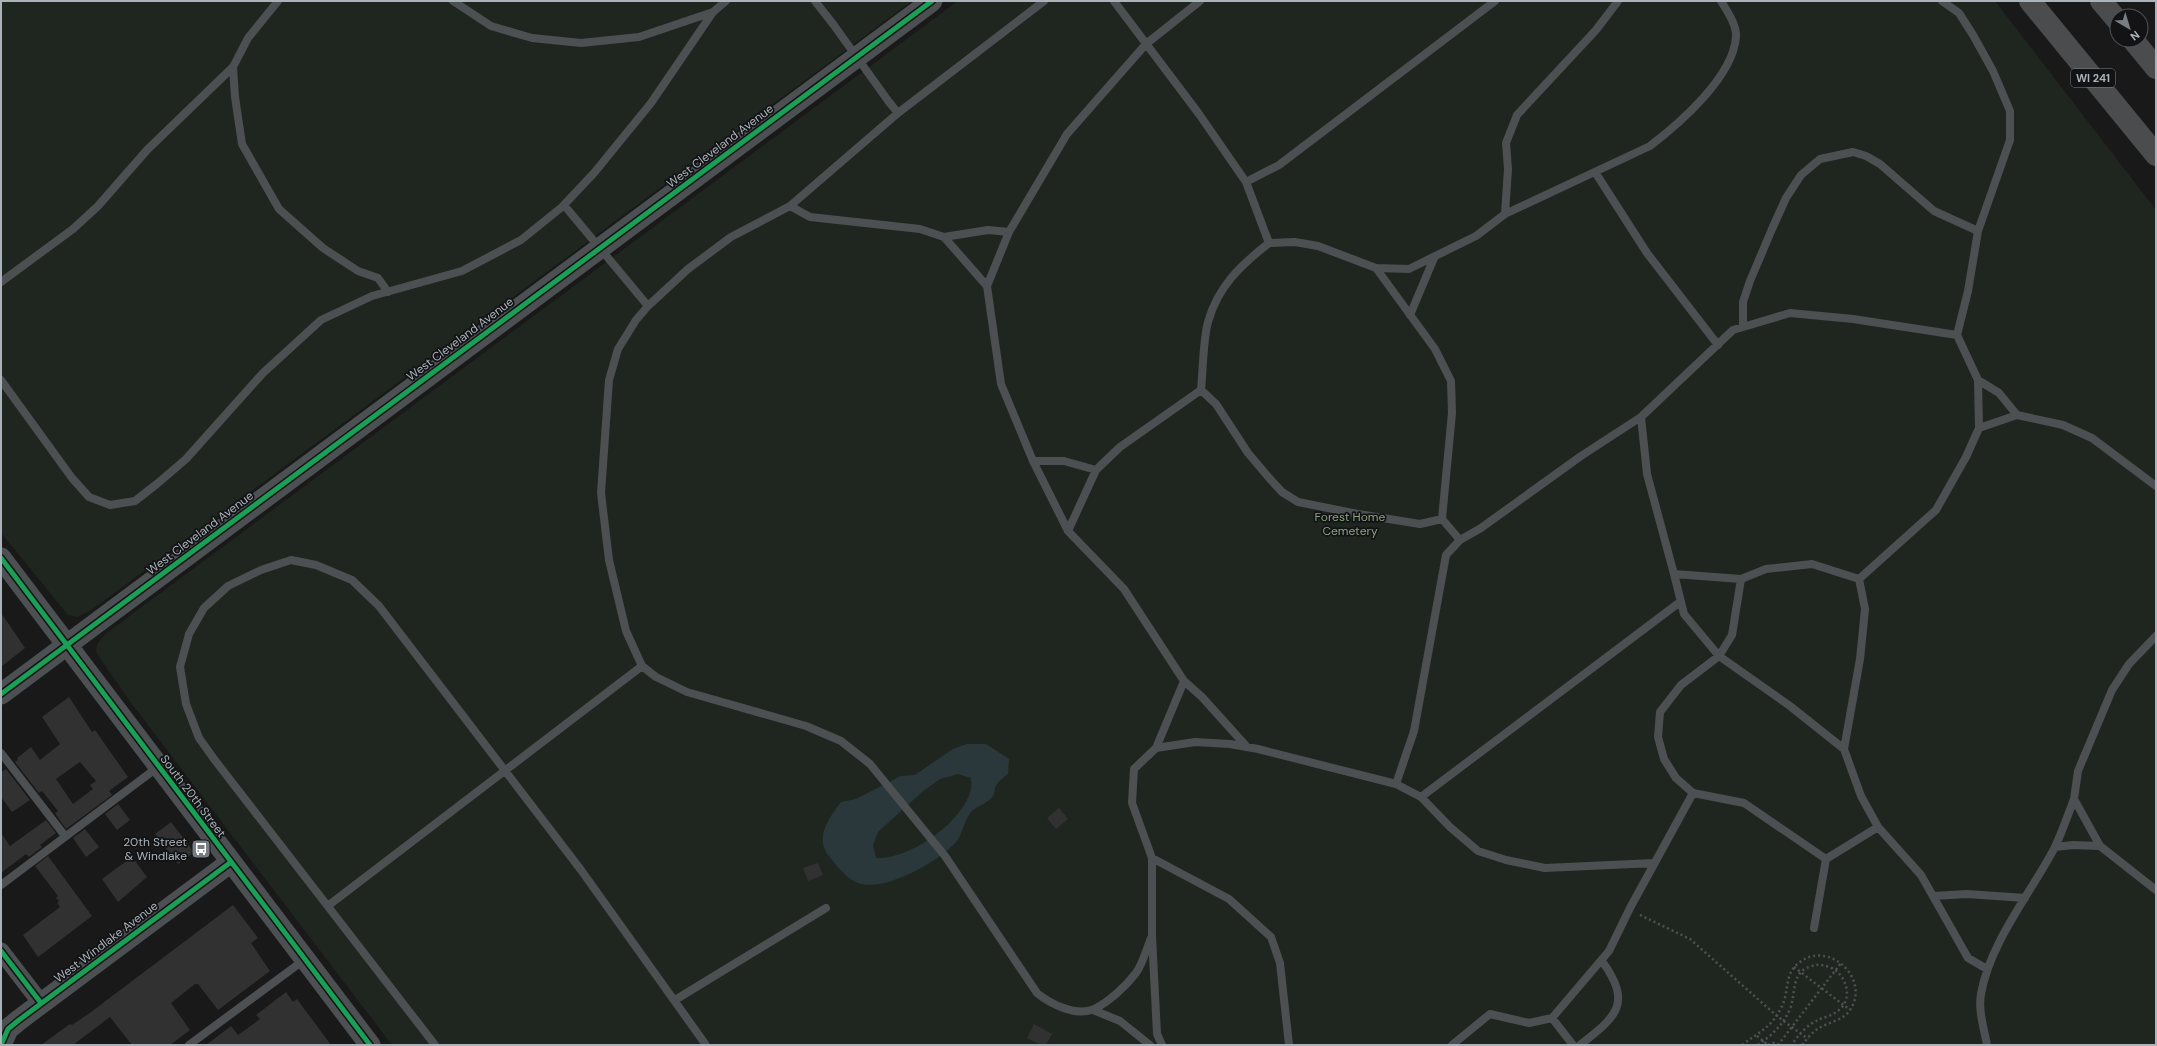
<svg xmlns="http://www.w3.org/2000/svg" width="2157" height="1046" font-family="'DM Sans',sans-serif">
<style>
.green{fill:#1f261f}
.water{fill:#2b383b;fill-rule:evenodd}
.building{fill:#313131;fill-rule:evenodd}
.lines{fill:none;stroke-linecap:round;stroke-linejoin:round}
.path{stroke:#4f5154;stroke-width:2.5;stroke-dasharray:2 3;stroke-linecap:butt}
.service{stroke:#4d5052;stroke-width:8}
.minor{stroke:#4d5052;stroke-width:17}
.tertiary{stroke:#4d5052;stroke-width:21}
.primary{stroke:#4a4c4e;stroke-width:22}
.service-bridge{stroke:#4d5052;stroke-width:8}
.cycleway-casing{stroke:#131315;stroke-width:8}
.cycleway{stroke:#1a9f57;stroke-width:5}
.labels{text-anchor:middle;stroke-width:3.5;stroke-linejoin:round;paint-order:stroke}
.shield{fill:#131315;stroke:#7d8388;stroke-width:1}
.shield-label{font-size:11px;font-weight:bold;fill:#aab3ba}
.street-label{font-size:12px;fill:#aab3ba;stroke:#131315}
.park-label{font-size:12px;fill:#88a581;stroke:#131315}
.poi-label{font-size:12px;fill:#aab3ba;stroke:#131315;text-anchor:end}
</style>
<rect width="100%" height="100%" fill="#191919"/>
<path class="green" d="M1,1H912L90,611L77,617L68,615L1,533Z
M958,1H1995L2156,210V1045H392L132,704L97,654C94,644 101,639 108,632Z"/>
<path class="water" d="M967,744H986L1009,759L1008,774C1004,777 999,781 997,784C994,788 995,793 993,796C989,803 976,806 971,812C964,821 961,837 956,842C938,862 888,890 861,884C848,881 837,866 829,856C814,838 829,818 841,802L856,799L901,776L915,775L953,749ZM958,774L971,778C971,781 972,787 971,790C962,823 909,860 876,858L873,845L878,832L923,791L940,779Z"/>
<path class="building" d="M1,613L25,648L1,667Z
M69,697L92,732L95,730L128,777L109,791L112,795L66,829L55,813L58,811L42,791L39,793L15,762L18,760L17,758L31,747L40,760L60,744L42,717ZM80,762L96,781L90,785L93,789L73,804L56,779Z
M6,769L30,800L12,812L1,797V772Z
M118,804L130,820L117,830L105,814Z
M1059,808L1068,819L1056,829L1047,818Z
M46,820L56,833L40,845L42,847L29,857L26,854L1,873V833L10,846Z
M171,822L194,852L178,864L155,834Z
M85,829L99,847L86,857L73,838Z
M48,856L92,916L38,957L23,935L60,907L57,903L59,901L56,898L58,896L35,866Z
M132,857L147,877L118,902L102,879Z
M818,863L823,875L808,881L803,868Z
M233,905L258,938L251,943L270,971L218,1010L198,984H195L171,1003L190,1030L170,1045H132L110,1017L73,1045H41L70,1024L72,1025L91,1012Z
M286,992L293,1002L297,999L331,1045H206L231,1026L238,1035L260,1019L256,1015Z
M1034,1024L1052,1034L1046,1045H1041L1027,1038Z"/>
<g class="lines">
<path class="path" d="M1640,915L1690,939L1777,1016L1808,1039
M1794,967L1850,1010
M1757,1036L1768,1045
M1742,1045C1759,1032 1771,1028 1781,1008C1790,992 1783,974 1800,962C1829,940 1871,979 1850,1010C1844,1020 1829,1022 1819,1028C1812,1032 1807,1039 1802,1045
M1758,1045C1772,1035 1783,1025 1790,1009C1796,994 1791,973 1809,967C1817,964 1821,964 1829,967C1845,972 1854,997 1840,1009C1834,1015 1825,1017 1818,1020C1808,1024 1797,1036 1792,1045
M1768,1045L1773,1043L1779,1045
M1778,1045L1841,963"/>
<path class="service" d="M453,1L491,26L532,38L581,43L639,37L713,12
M815,1L833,24
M1942,1L1959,13L1973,35L1993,71L2010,111V140L1978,231
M233,67L235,97L242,144L279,209L323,248L358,271L378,278L388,292
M889,102L898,113
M1595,172L1647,253L1718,345
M1246,182L1279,165L1495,1
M564,205L648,306
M790,206L731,237L688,269L648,306L636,320L618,349L609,380L601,493L609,560L626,631L642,666L656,677L687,692L806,726L841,741L870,764L945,856L1037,993C1050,1004 1077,1017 1094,1009C1109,1002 1126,986 1136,973C1143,963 1147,947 1152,936
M1505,214L1650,146C1680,123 1733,77 1736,37C1737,25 1727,11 1721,1
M944,237L988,230L1009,232
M1269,243L1295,242L1318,246L1376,268L1435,349L1451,381L1452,413L1442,519
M1376,268L1409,269L1476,236L1505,214L1508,169L1506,143L1517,115L1596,30L1618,1
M1,282L73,229L98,206L147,150L233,67L248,38L278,1
M987,286L944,237L920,229L810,217L790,206L898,113L1044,1
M1410,315L1434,258
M1743,327V302L1750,281L1772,229L1786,198L1801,175L1820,159L1853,152L1866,156L1880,164L1934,211L1978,231L1968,291L1957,335
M1,380L72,478L89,497L110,505L135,501L158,483L186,459L263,373L321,320L372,296L462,271L521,240L562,207L594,173L651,103L713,12L726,1
M1978,380L1999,393L2017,415
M1201,390L1216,404L1248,453L1270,479L1282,492L1298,502L1358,514L1420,524L1442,519L1460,540
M1641,417L1581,456L1481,528L1460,540L1446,555L1414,731L1396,784L1421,797L1450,827L1478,851L1506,860L1545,868L1654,863
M1033,461H1064L1096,470L1120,447L1201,390C1203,370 1203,340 1208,322C1218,286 1241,265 1269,243L1246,182L1199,114L1114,1
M1068,531L1096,470
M1674,574L1684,614L1719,656L1732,635L1741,579L1766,569L1812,564L1859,579
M1741,579L1674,574L1647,474L1641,417L1733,330L1790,313L1853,319L1957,335L1978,380L1979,428
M1184,681L1202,697L1247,747
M1156,748L1184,681L1124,589L1068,531L1033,461L1001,384L987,286L1009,232L1067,134L1146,44L1200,1
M1,753L65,836
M1693,793L1676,778L1664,759L1658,737L1660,712L1681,685L1719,656L1790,706L1844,749
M1421,797L1680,602
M2074,799L2078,771L2112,690L2129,664L2156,636
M1878,827L1861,796L1844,749L1860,659L1865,609L1859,579L1936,510L1966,457L1979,428L2017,415L2063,425L2092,438L2156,486
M2055,847L2073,845L2100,846
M1152,858V936L1157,1034L1162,1045
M1,885L158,767
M1933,896L1967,894L2025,898
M329,905L642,666
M1814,928L1826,859
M675,1000L826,908
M1093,1010L1120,1021L1150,1045
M1552,1018L1573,1045
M189,1045L304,960
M435,1045L214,759L199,738L186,704L180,667L189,634L204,608L228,586L261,570L291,560L316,565L352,580L379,606L581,870L706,1045
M1289,1045L1280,963L1271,937L1229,899L1152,858L1132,803L1134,769L1156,748L1195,742L1230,744L1258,749L1396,784
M1452,1045L1490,1014L1529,1023L1552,1018L1609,951L1630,908L1693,793L1744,803L1826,859L1878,827L1921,875L1968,958L1987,969
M1580,1045C1616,1017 1633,1004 1602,961
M1987,1045C1984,1028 1978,1011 1981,994C1990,942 2031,893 2055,847C2062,832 2068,815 2074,799L2100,846L2156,890"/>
<path class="minor" d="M1,951L41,1003"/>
<path class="tertiary" d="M1,558L370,1045
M1,694L932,1
M1,1045L8,1029L19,1020L231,862"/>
<path class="primary" d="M2030,1L2156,155
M2101,1L2117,20
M2133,40L2156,68"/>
<path class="service-bridge" d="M833,24L889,102"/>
<defs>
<path id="cycleway" d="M1,558L370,1045
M1,694L932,1
M1,951L41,1003
M1,1045L8,1029L19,1020L231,862"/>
</defs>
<use href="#cycleway" class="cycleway-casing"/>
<use href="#cycleway" class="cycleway"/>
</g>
<defs>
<symbol id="bus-square" viewBox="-11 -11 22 22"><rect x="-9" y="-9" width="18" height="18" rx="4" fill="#777d82" stroke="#131315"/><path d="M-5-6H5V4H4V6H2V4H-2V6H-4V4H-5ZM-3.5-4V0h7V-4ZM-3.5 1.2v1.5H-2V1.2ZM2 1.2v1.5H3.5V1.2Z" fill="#fff"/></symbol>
</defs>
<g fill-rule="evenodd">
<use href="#bus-square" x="190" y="838" width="22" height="22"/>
</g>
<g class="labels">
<rect class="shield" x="2071" y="69" width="44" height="18" rx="3"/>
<g class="shield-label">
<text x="2093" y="82">WI 241</text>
</g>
<g class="street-label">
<text transform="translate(720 146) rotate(-37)" y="4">West Cleveland Avenue</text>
<text transform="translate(460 339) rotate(-37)" y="4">West Cleveland Avenue</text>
<text transform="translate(200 533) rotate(-37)" y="4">West Cleveland Avenue</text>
<text transform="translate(193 796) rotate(53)" y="4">South 20th Street</text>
<text transform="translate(106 942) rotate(-37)" y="4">West Windlake Avenue</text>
</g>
<g class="park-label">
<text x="1350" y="521">Forest Home<tspan x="1350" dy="14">Cemetery</tspan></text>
</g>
<g class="poi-label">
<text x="187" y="846">20th Street<tspan x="187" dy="14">&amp; Windlake</tspan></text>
</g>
</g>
<rect width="2157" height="1046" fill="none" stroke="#aab3ba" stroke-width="4"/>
<g transform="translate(2129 28) rotate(142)"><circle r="19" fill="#131315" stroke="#4f5357"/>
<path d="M0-3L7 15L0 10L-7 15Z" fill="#777d82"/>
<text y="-6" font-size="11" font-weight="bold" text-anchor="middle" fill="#aab3ba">N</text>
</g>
</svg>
